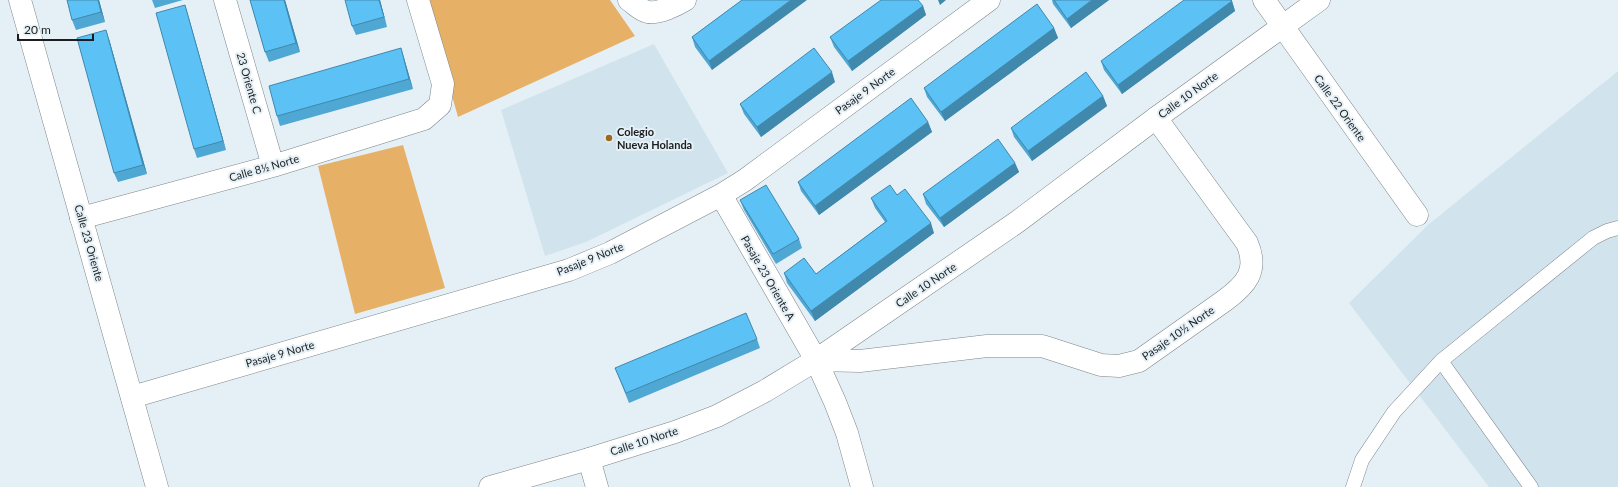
<svg xmlns="http://www.w3.org/2000/svg" width="1618" height="487" font-family="Lato,sans-serif">
<style>
.built{fill:#d1e3ed}
.green{fill:#e7b067}
.lines{fill:none;stroke-linecap:round;stroke-linejoin:round}
.lane-casing{stroke:#7c858a;stroke-width:15}
.street-casing{stroke:#7c858a;stroke-width:23}
.secondary-casing{stroke:#7c858a;stroke-width:23}
.lane{stroke:#fff;stroke-width:14}
.street{stroke:#fff;stroke-width:22}
.secondary{stroke:#fff;stroke-width:22}
.wall{fill:#4fa7d4}
.shaded-wall{fill:#4088ac}
.building{fill:#5cc2f6;stroke:#4088ac}
.poi-dot{fill:#9b6a1e;stroke:#e5f0f6;stroke-width:1.5}
.labels{text-anchor:middle;stroke-width:4;stroke-linejoin:round;paint-order:stroke}
.street-label{font-size:11px;fill:#1a1e20;stroke:#e5f0f6}
.poi-label{font-size:11px;font-weight:bold;fill:#1a1e20;stroke:#e5f0f6;text-anchor:start}
</style>
<rect width="100%" height="100%" fill="#e5f0f6"/>
<path class="built" d="M654,44L728,173L586,242L545,256L501,110Z
M1618,71V487H1489L1349,303L1429,224Z"/>
<path class="green" d="M425,0H610L635,36L458,117Z
M403,145L445,288L355,314L318,166Z"/>
<g class="lines">
<defs>
<path id="lane" d="M1441,361L1531,487
M1353,487L1362,460L1394,412L1441,361L1593,238L1607,231L1618,228"/>
<path id="street" d="M225,0L273,166
M629,0C635,4 641,11 648,12C658,14 677,5 685,0
M1264,0L1417,215
M721,195L816,360L835,402L847,433L862,487
M81,218L273,166L424,119L440,105L443,84L418,0
M816,360L860,361L987,346H1042L1101,365L1119,366L1139,361L1224,301C1246,285 1259,271 1247,243L1156,118
M132,397L569,270L610,253L721,195L745,180L989,0
M589,459L597,487"/>
<path id="secondary" d="M20,0L157,487
M490,487L589,459L675,432L717,416L765,391L816,360L1017,222L1156,118L1319,0"/>
</defs>
<use href="#lane" class="lane-casing"/>
<use href="#street" class="street-casing"/>
<use href="#secondary" class="secondary-casing"/>
<use href="#lane" class="lane"/>
<use href="#street" class="street"/>
<use href="#secondary" class="secondary"/>
</g>
<path class="wall" d="M67,0H99L105,22L76,30L72,20Z
M152,0H183L155,8Z
M250,0H285L300,52L269,62L265,52Z
M380,0L387,27L356,35L352,26Z
M742,0L712,70L695,47L692,37Z
M1052,0H1109L1071,28L1053,4Z
M1232,1L1235,11L1122,94L1104,70L1101,61Z
M185,5L188,15L226,150L197,158L194,149Z
M923,6L926,15L852,71L834,47L830,37Z
M1054,28L1058,38L945,121L927,97L924,88Z
M109,39L147,174L118,182L114,173Z
M401,48L404,58L413,89L280,126L277,116Z
M835,82L761,137L744,114L740,104Z
M1103,96L1107,106L1032,161L1014,137L1011,128Z
M928,122L932,132L819,215L801,191L798,182Z
M1015,163L1019,172L944,227L926,204L923,194Z
M871,198L934,233L815,321L787,283L784,273L816,274L885,222L875,208Z
M740,200L799,239L802,248L776,264L744,210Z
M757,339L760,348L629,403L615,368Z"/>
<path class="shaded-wall" d="M98,0H99L105,22L101,12Z
M284,0H285L300,52L296,43Z
M379,0H380L387,27L384,17Z
M791,0H807L712,70L709,61Z
M938,0H946L940,5Z
M1092,0H1109L1071,28L1067,19Z
M1232,1L1235,11L1122,94L1118,85Z
M185,5L188,15L226,150L223,141Z
M923,6L926,15L852,71L848,61Z
M1054,28L1058,38L945,121L941,112Z
M106,30L109,39L147,174L143,165Z
M401,48L404,58L413,89L409,79Z
M832,72L835,82L761,137L757,127Z
M1103,96L1107,106L1032,161L1028,151Z
M928,122L932,132L819,215L815,206Z
M1015,163L1019,172L944,227L940,218Z
M931,223L934,233L815,321L811,311Z"/>
<path class="building" d="M67,0H98L101,12L72,20Z
M250,0H284L296,43L265,52Z
M345,0H379L384,17L352,26Z
M742,0H791L709,61L692,37Z
M881,0H918L923,6L848,61L830,37Z
M1054,0H1092L1067,19Z
M1184,0H1231L1232,1L1118,85L1101,61Z
M1037,4L1054,28L941,112L924,88Z
M185,5L223,141L194,149L156,13Z
M106,30L143,165L114,173L77,38Z
M401,48L409,79L277,116L269,86Z
M814,48L832,72L757,127L740,104Z
M1086,72L1103,96L1028,151L1011,128Z
M911,98L928,122L815,206L798,182Z
M998,139L1015,163L940,218L923,194Z
M766,185L799,239L773,254L740,200Z
M890,185L897,195L905,189L931,223L811,311L784,273L804,258L816,274L887,221L871,198Z
M746,313L757,339L626,393L615,368Z"/>
<circle class="poi-dot" cx="609" cy="138" r="4"/>
<g class="labels">
<g class="street-label">
<text transform="translate(249 83) rotate(74)" y="4">23 Oriente C</text>
<text transform="translate(865 91) rotate(-36)" y="4">Pasaje 9 Norte</text>
<text transform="translate(1188 95) rotate(-36)" y="4">Calle 10 Norte</text>
<text transform="translate(1340 108) rotate(54)" y="4">Calle 22 Oriente</text>
<text transform="translate(264 168) rotate(-16)" y="4">Calle 8½ Norte</text>
<text transform="translate(89 243) rotate(74)" y="4">Calle 23 Oriente</text>
<text transform="translate(590 259) rotate(-22)" y="4">Pasaje 9 Norte</text>
<text transform="translate(768 278) rotate(60)" y="4">Pasaje 23 Oriente A</text>
<text transform="translate(926 285) rotate(-34)" y="4">Calle 10 Norte</text>
<text transform="translate(1178 333) rotate(-35)" y="4">Pasaje 10½ Norte</text>
<text transform="translate(280 354) rotate(-16)" y="4">Pasaje 9 Norte</text>
<text transform="translate(644 441) rotate(-18)" y="4">Calle 10 Norte</text>
</g>
<g class="poi-label">
<text x="617" y="136">Colegio<tspan x="617" dy="13">Nueva Holanda</tspan></text>
</g>
</g>
<path d="M18 34v6h75v-6" fill="none" stroke="#1a1e20" stroke-width="2"/>
<text x="24" y="34" font-size="12" fill="#1a1e20" stroke="#e5f0f6" stroke-width="3" paint-order="stroke">20 m</text>
</svg>
